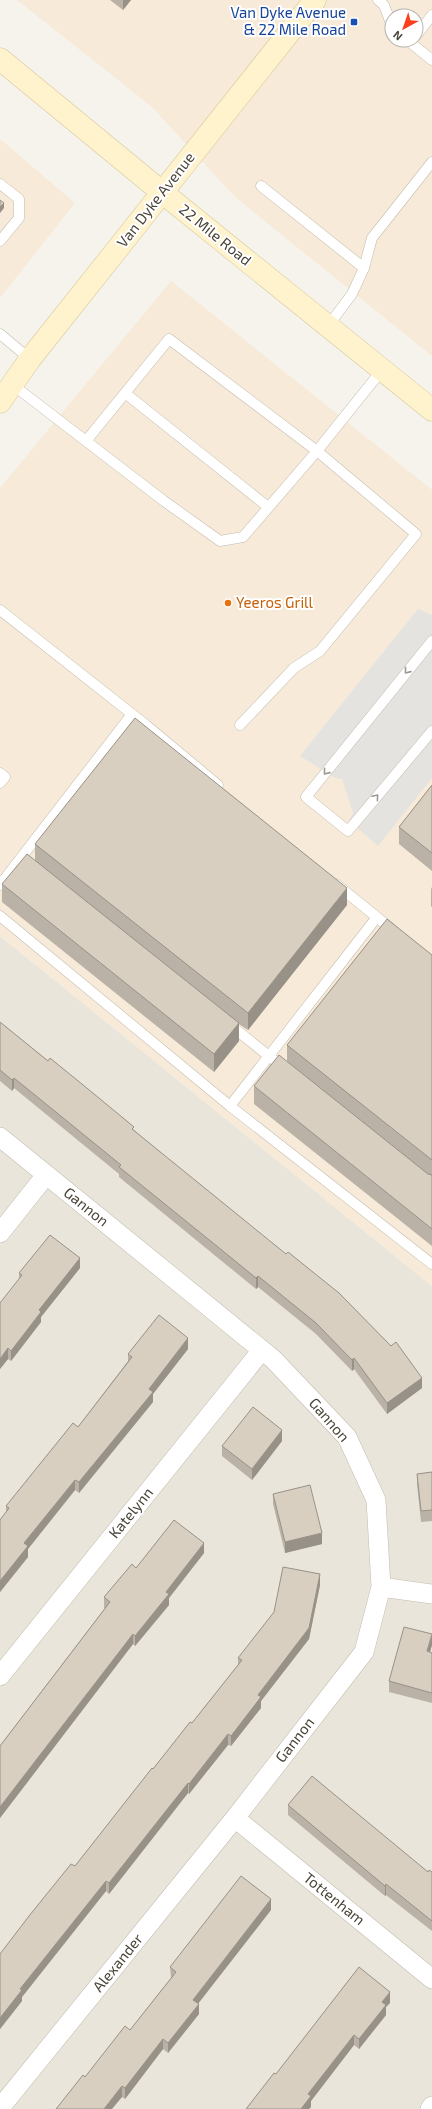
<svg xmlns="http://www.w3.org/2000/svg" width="432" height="2109" font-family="'Exo 2',sans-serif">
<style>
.residential{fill:#eae5da}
.commercial{fill:#f7ead8;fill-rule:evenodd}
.parking{fill:#e5e3e0}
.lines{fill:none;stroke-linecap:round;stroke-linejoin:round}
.lane-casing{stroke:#c2bbae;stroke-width:11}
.street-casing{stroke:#c2bbae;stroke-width:20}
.secondary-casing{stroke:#d6c79b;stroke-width:23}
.lane{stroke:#fff;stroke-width:10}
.street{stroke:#fff;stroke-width:19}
.secondary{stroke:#fff3cd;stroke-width:22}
.wall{fill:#bab2a6}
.shaded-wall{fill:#979187}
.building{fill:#d8cfc1;stroke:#979187}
.oneway{stroke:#9c9892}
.transit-dot{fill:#1a4fb4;stroke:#fff;stroke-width:1.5}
.food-dot{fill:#e8710a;stroke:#fff;stroke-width:1.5}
.labels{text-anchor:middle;stroke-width:4;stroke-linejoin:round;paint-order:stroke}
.transit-label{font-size:15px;fill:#164399;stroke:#fff;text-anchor:end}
.street-label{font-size:15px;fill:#4b4439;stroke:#fff}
.food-label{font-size:15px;fill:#c56008;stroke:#fff;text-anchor:start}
</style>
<rect width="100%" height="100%" fill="#f6f3ec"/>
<path class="residential" d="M0,936L432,1286V2109H0Z"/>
<path class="commercial" d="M17,0H432V356L235,197L151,106ZM392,16H416V40H392Z
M0,139L75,203L0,298Z
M171,281L432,490V1286L0,936V488Z"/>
<path class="parking" d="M418,609L432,615V778L378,846L349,821L353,813L342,779L335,778L300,756Z"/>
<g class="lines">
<defs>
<path id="lane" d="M378,0L384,5L392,26
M416,36L432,15
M411,43L432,60
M0,184L19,199V218L0,241
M261,186L364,268
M328,326L352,294L364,268L372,238L432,162
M0,334L30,359
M13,385L164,501L220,541L243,537L317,451L382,370
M125,393L268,507
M86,441L169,339L317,451L416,534L320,651L294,668L240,725
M0,610L146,725L218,785
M432,641L306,797L348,831L432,731
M0,773L5,777L0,783
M336,884L394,931
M0,885L132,714
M0,916L230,1106L432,1264
M229,1024L285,1069
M230,1106L377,917"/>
<path id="street" d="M0,1137L273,1359L347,1437L376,1500L381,1587L364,1652L235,1818L0,2108
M0,1233L46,1175
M381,1587L432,1594
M0,1676L262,1350
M235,1818L432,1979
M430,2109L432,2106"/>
<path id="secondary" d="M0,59L163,193L432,410
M0,402L30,359L315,0"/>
</defs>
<use href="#lane" class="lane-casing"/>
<use href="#street" class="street-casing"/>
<use href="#secondary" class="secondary-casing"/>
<use href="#lane" class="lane"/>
<use href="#street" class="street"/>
<use href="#secondary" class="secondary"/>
</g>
<path class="wall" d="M110,0H131L123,10Z
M432,785V871L399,844V827Z
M35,844L347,905L248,1030L239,1024V1041L214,1072L2,902V884L35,860Z
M432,887V907L431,906V889Z
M432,955V1246L254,1104V1086L287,1061V1045Z
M0,1022L134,1130L422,1388L387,1414L354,1369L352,1371L316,1334L258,1287L256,1289L218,1258L119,1177V1174L14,1088L12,1091L0,1081Z
M80,1268L41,1317V1322L11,1361L8,1359L0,1369L19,1279V1273Z
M188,1349L153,1394V1402L79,1493L75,1490L28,1549V1557L0,1592V1520L6,1512V1506L78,1427L128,1361V1354Z
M282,1441L252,1480L222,1456V1446Z
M432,1472V1521L421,1522L417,1484V1474Z
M273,1494L322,1544L285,1553L273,1504Z
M204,1553L169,1598V1605L135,1646L133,1644L0,1818V1746L105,1608H104V1597L136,1568Z
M320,1585L309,1639L261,1701V1708L231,1746L228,1745L189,1794L188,1793L109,1894L106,1891L22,1997V2001L0,2029V1954L75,1866L153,1769L192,1723L238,1665V1658Z
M432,1645L430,1652L432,1653V1703L389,1692V1681Z
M288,1805L428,1872H432V1931L386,1895L385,1896L288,1815Z
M271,1910L198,2004L199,2014L168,2053L163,2049L125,2099L122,2097L85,2077L130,2030L171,1978L170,1967Z
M390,2003L386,2007V2015L359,2049L354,2045L311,2101V2107L309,2109H246L276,2074Z"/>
<path class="shaded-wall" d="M123,0H131L123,10Z
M4,203V208L0,213V207Z
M347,888V905L248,1030V1013Z
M239,1023V1041L214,1072V1054Z
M14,1078V1088L12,1091V1080Z
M80,1258V1268L41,1317V1322L11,1361V1351L39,1310Z
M258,1276V1287L256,1289V1278Z
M188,1338V1349L153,1394V1402L79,1493V1482L149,1389Z
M8,1348V1359L0,1369V1359Z
M354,1358V1369L352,1371V1360Z
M422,1378V1388L387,1414V1403Z
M282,1430V1441L252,1480V1469Z
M75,1480V1490L28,1549V1557L0,1592V1581L24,1543Z
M322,1533V1544L285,1553V1542Z
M204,1543V1553L169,1598V1605L135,1646V1636L166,1592Z
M320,1574V1585L309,1639L261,1701V1708L231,1746V1736L258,1695Z
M133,1634V1644L0,1818V1807Z
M432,1634V1645L427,1662V1651Z
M228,1734V1745L189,1794V1784Z
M188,1783V1793L109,1894V1883Z
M106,1881V1891L22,1997V2001L0,2029V2018L20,1989Z
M386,1884V1895L385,1896V1886Z
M271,1899V1910L193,2010V2000Z
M390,1992V2003L386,2007V2015L359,2049V2039L382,2002Z
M199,2004V2014L168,2053V2043Z
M354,2035V2045L311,2101V2107L309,2109H301L308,2094Z
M163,2039V2049L125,2099V2088Z
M122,2086V2097L112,2109H104Z"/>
<path class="building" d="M0,200L4,203L0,207Z
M135,718L347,888L248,1013L35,844Z
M432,785V853L399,827Z
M27,854L239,1023L214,1054L2,884Z
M387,919L432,955V1160L287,1045Z
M0,1022L48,1061L50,1058L88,1089L134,1127L132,1129L286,1254L288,1252L339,1293L391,1346L396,1342L422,1378L387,1403L354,1358L352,1360L316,1323L258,1276L256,1278L218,1247L119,1167L121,1165L14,1078L12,1080L0,1070Z
M279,1055L428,1174L432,1175V1229L254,1086Z
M50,1235L80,1258L39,1310L41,1312L11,1351L8,1348L0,1359V1303L22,1275L19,1273Z
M159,1315L188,1338L149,1389L153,1392L79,1482L75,1480L24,1543L28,1546L0,1581V1520L9,1508L6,1506L73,1423L78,1427L132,1357L128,1354Z
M253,1407L282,1430L252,1469L222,1446Z
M432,1472V1510L421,1511L417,1474Z
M310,1485L322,1533L285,1542L273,1494Z
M174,1520L204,1543L166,1592L169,1594L135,1636L133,1634L0,1807V1746L110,1602L104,1597L132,1564L136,1568Z
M283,1567L320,1574L309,1628L258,1695L261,1697L231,1736L228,1734L189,1784L188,1783L109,1883L106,1881L20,1989L22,1990L0,2018V1954L29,1916L71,1864L75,1866L152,1768L153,1769L190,1722L192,1723L242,1660L238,1658L274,1612Z
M404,1627L432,1634L427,1651L432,1653V1693L389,1681Z
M312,1776L428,1872L429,1870L432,1872V1921L386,1884L385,1886L288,1805Z
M241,1876L271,1899L193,2000L199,2004L168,2043L163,2039L125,2088L122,2086L104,2109H56L83,2075L85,2077L125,2026L130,2030L176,1972L170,1967Z
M359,1967L390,1992L382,2002L386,2005L359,2039L354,2035L308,2094L311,2096L301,2109H246L274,2073L276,2074Z"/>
<defs><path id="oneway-chevron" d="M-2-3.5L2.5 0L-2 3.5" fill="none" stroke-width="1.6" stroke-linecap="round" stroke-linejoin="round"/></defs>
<g class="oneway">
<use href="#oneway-chevron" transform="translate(407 671) rotate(129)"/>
<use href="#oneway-chevron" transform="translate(326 772) rotate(129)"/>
<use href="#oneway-chevron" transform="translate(376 797) rotate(-50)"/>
</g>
<rect class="transit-dot" x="350" y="18" width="8" height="8" rx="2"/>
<circle class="food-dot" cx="228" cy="603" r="4"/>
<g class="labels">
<g class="transit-label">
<text x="346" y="18">Van Dyke Avenue<tspan x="346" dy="17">&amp; 22 Mile Road</tspan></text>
</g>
<g class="street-label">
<text transform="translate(156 200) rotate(-52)" y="5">Van Dyke Avenue</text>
<text transform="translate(215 235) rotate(39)" y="5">22 Mile Road</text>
<text transform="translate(86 1207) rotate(39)" y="5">Gannon</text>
<text transform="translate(329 1420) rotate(49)" y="5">Gannon</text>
<text transform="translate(131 1513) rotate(-51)" y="5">Katelynn</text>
<text transform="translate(295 1740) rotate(-52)" y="5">Gannon</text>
<text transform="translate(334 1899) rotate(39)" y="5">Tottenham</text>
<text transform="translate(118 1963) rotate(-51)" y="5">Alexander</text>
</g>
<g class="food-label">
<text x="236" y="608">Yeeros Grill</text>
</g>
</g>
<g transform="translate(404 28) rotate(220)"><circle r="19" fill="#ffffff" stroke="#b7b4b0"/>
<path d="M0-3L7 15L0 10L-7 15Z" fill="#fc3f1d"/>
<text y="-6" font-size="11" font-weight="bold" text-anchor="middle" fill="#4b4439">N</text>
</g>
</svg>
